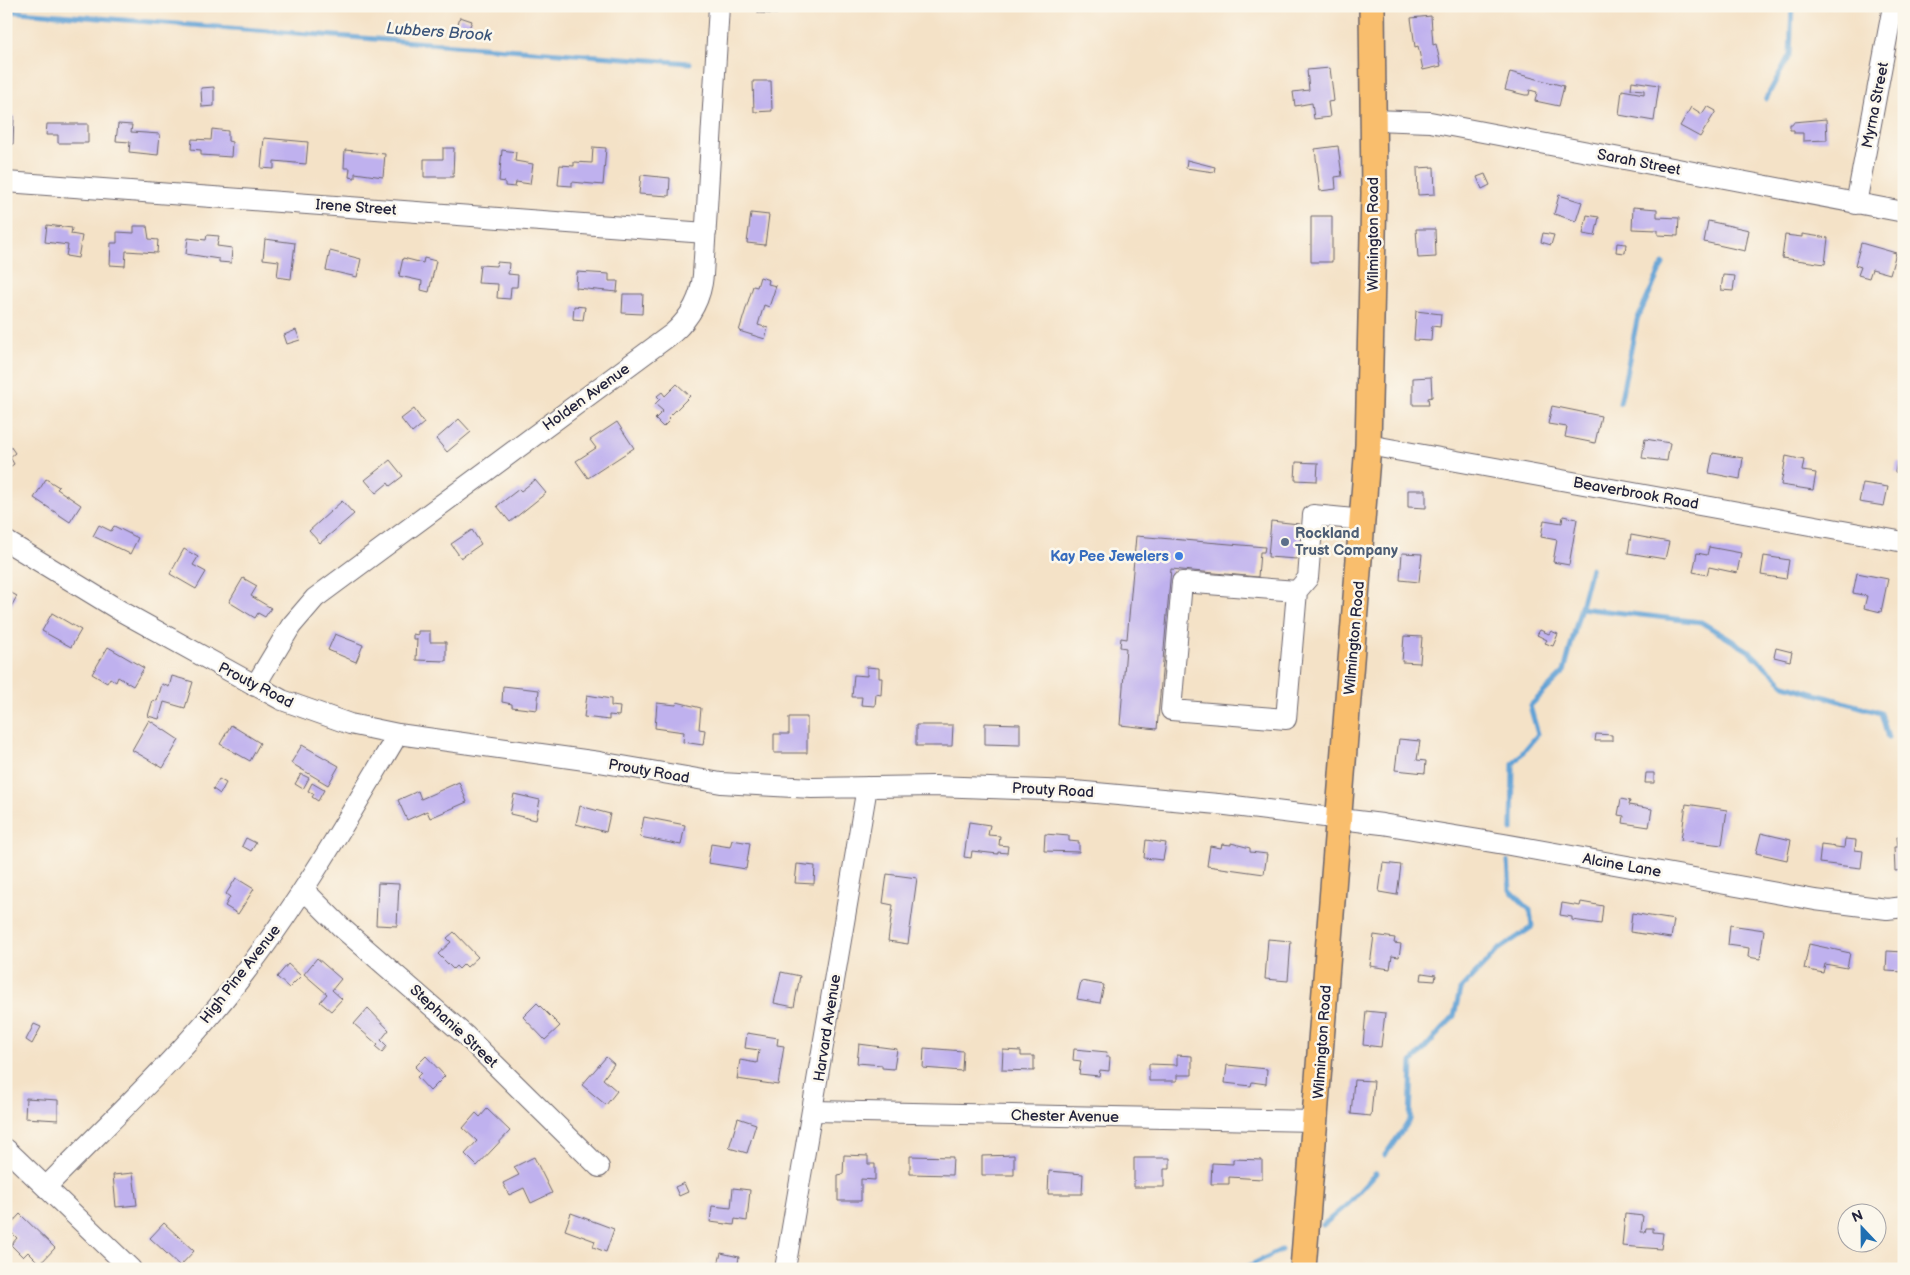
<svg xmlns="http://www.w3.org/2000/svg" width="1910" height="1275" font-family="'Balsamiq Sans',sans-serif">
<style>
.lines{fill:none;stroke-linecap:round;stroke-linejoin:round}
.stream{stroke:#62a2d5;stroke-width:5}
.building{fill:#bfb1ee}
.minor-casing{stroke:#6c656c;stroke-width:22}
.major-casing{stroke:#6c656c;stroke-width:28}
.minor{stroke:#fff;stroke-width:20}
.major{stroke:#f9be6d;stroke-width:25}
.service-dot{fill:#5c6f8a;stroke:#fbf7ec;stroke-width:2}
.shop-dot{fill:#3f7fe0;stroke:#fbf7ec;stroke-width:2}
.labels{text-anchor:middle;stroke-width:5;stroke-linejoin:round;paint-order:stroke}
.street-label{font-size:15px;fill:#22223b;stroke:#fbf7ec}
.service-label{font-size:15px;font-weight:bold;fill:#4e5e75;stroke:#fbf7ec;text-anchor:start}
.shop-label{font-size:15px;font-weight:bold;fill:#366cbe;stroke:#fbf7ec;text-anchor:end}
.water-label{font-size:16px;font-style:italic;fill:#3c5579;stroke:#fbf7ec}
</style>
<rect width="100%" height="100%" fill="#fbf7ec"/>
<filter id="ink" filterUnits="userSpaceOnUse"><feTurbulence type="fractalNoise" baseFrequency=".02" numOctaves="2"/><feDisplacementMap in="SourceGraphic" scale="10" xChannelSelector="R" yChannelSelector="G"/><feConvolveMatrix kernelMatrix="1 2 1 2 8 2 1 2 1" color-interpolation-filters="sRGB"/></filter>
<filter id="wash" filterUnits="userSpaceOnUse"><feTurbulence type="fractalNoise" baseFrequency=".0096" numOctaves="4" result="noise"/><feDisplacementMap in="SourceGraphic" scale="20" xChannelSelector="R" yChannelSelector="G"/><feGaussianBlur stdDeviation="1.12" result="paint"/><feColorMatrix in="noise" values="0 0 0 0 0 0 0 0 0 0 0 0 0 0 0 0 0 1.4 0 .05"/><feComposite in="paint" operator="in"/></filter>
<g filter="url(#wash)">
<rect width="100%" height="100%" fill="#f4e2c7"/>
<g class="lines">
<path class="stream" d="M6,11L690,63
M1766,99L1790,54L1792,6
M1620,403L1637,320L1663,264
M1580,608L1701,622L1749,651L1785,685L1881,713L1888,738
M1512,830L1513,764L1538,734L1530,706L1564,672L1591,568
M1385,1155L1410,1120L1412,1062L1454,1016L1460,990L1498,950L1532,927L1530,910L1510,890L1508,861
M1323,1225L1349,1203L1376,1173
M1243,1269L1281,1250"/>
</g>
<g id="blocks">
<path class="building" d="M759,6H778L777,14L758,13Z
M1431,16L1433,45L1436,44L1441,66L1423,70L1418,46L1415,47L1411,18Z
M460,17L472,21L468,31L457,27Z
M1330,68L1334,101L1328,102L1330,117L1314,119L1312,103L1295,106L1293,92L1309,90L1307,70Z
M1510,72L1564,86L1559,106L1535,101L1537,92L1530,90L1529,95H1525L1505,90Z
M753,81H771L772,111L754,112Z
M1632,81L1659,85L1654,121L1619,115L1622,90L1644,94V90L1631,89Z
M214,87V106L202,107L201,88Z
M1707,106L1716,111L1700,137L1680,126L1691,107L1702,114Z
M6,115L14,116L13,144H6Z
M1826,119L1827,140L1803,141V133H1794V130H1790V124H1793V122Z
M47,124H88V143H58V135H46Z
M118,124L132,125L131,132L160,134L158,155L129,152L130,142L116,141Z
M212,129L228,131V141L232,142L231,157L201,155V150L191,149L192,139L211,140Z
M264,138L308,142L306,164L274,161V169L261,168Z
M1338,146L1342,176L1335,177L1336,189L1320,191L1315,149Z
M593,147L606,148L603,185L572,182V186L558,185L560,165L574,166V162L592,163Z
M443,148H454L453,177H424V159H443Z
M345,150L385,154L383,177L355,173V178L349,177L350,168H344Z
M502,150L516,152L515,161L533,164L530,184L516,182L515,187L505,186V182L499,181Z
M1187,160L1215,167L1214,172L1186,168Z
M1434,167L1435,194L1418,195L1417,168Z
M1485,174L1490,185L1482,189L1477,177Z
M641,175L670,178L669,196L639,194Z
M1559,195L1582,202L1576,221L1554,214Z
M1633,207L1657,209V217L1679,218L1678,236L1658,235V230L1632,229Z
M751,213L769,215L765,245L747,243Z
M1587,215L1599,217L1595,236L1583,234Z
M1311,216H1332V262H1311Z
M1708,221L1749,230L1745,251L1704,242Z
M47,225L72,228L71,234L82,236L78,258L66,256L68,245L45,242Z
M134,226H147L149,239L158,240L157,253L126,251L125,266L110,265L111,243H117V232L134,233Z
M1416,229H1435L1436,257L1418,258Z
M1543,233L1554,235L1551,245L1541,242Z
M1802,234L1828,238L1825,264L1782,258L1785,235L1802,237Z
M207,235L219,236L217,246L232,248L231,263L219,262V259L186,254L188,238L206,240Z
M265,239L295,243L291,279L277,277L279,261L263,259Z
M1617,243L1626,244L1625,253L1616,252Z
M1861,243L1896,253L1890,274L1872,269L1869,278L1858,275L1861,267L1855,265Z
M330,251L361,259L357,277L326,270Z
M403,258L423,263L424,258L436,261L429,292L421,290L422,281L399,276Z
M497,262L509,263L508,274L518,275L517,287H511L510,299L497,298L498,284L478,283L480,265L496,266Z
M577,272L609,274V281H618L617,292L576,288Z
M1723,275L1735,276L1733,291L1721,290Z
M760,277L769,280L768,284L776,286L769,307L764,305L758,325L768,328L765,339L739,331L753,286L757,287Z
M623,294H643L642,314L622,313Z
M574,306L585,307L583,320L573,319Z
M1416,311L1441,314L1440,327L1432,326L1431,341L1414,340Z
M296,330L300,340L287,344L284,335Z
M1431,377L1432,397L1428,398L1429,405H1413V378Z
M677,384L690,396L668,418L670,420L663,427L655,419L663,411L655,404L660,399L657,396L662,392L665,396Z
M1552,406L1601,416L1595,443L1565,437L1567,427L1548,424Z
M414,409L424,423L412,433L401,419Z
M459,419L471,432L447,452L436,439Z
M617,422L634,448L588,478L576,461L596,448L590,440Z
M1645,439L1670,443L1667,461L1642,458Z
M6,440L15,453L10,457L14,464L6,470Z
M1713,453L1743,458L1740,479L1709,473Z
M1786,456L1804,460L1802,471L1816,473L1813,490L1781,485Z
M390,460L403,476L390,486L388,483L376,493L365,480Z
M1296,462L1318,463L1317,481L1295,480Z
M1897,462L1904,463V474L1895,472Z
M46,479L59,487L57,489L81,505L70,522L34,498Z
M535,480L546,493L510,522L497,506L519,489L521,491Z
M1863,483L1888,487L1884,506L1859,502Z
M1408,490H1426V508L1408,507Z
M342,501L354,514L320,543L309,531Z
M1563,516L1577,519L1569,565L1553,562L1557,540L1541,537L1544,520L1562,523Z
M1271,521L1299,524L1298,532H1302L1300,552H1297V559L1268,557Z
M99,525L111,531L114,526L138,538L130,554L93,536Z
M472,530L481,544L461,558L451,544Z
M1631,535L1669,542L1665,559L1628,553Z
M1136,536L1265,547L1264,552H1260L1258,577L1171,569L1157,729L1120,725L1126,648L1120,647L1121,638L1127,639Z
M1709,547L1741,553L1737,573L1709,567L1707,575L1693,572L1697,553L1707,555Z
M184,549L198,557L193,565L206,572L196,589L170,574Z
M1402,553L1422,554L1419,582L1400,580Z
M1764,556L1789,560L1786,579L1761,575Z
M1857,573L1888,579L1881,612L1864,608L1867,596L1853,593Z
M243,578L257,586L251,596L271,608L265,617L258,613L255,618L229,602Z
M6,590L17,596L6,616Z
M52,613L81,630L71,647L42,631Z
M1540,630L1549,634L1551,631L1558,634L1553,646L1545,643L1547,640L1537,635Z
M418,631H430V642H446V661L416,660L417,639H413V634L418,635Z
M335,634L363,645L356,662L328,650Z
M1404,636L1422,637L1420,663L1402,662Z
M108,647L144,668L133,686L118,677L116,682L110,678L107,683L92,674Z
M1776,648L1792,652L1790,661L1774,657Z
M867,667L879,668V678H882L881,695L876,694L875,706L861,705L862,697H852L854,675L867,676Z
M172,676L193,682L185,708L164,702L159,719L148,716L153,700L157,701L162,684L169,687Z
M503,686L539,690L537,710L512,707V704L502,702Z
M587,695L611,699V706L620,707L619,716L609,715V720L584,717Z
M677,702L701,708L699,729L705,730L703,745L683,742L684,732L655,728L657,703L676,705Z
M789,717H807V753H774V734H789Z
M149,720L179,740L163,768L132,750Z
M985,723L1020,724V745L985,744Z
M231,725L260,743L250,761L220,744Z
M916,725H953L952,746H916Z
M1596,734L1612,735V741H1595Z
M1399,739L1420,741L1417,760L1426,761L1425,773L1395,770Z
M302,745L339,766L328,785L291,763Z
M1646,773H1654V783H1645Z
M301,774L309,778L303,789L295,784Z
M219,779L226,783L220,794L213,789Z
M459,782L467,802L430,818L427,811L407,820L398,800L418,791L421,799Z
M312,783L324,790L318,801L312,797L314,794L308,791Z
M514,794L540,800L536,820L510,814Z
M1621,799L1630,801L1629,805L1652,809L1649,827L1623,823L1624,816L1618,815Z
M1686,804L1727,810L1722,845L1681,840Z
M580,806L610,814L606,832L576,824Z
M644,817L685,825L681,845L640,837Z
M969,822L990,825L988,835L1000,836L999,845L1008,846L1007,853L998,852V854L972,851L971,858L964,857Z
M1761,833L1791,840L1787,860L1756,853Z
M1045,834L1069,836V841L1079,842V852L1044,851Z
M1897,837H1904V870L1895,871L1894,847H1898Z
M246,838L256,843L251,851L242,846Z
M1845,839L1856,840L1855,850L1863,851L1861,868L1819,863L1821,845L1844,848Z
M732,840L750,843L746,869L708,863L711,844L730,847Z
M1146,840L1166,843L1163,860L1144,858Z
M1231,843L1250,848V852L1267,854L1264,874L1207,866L1210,846L1221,848L1222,844L1231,845Z
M1383,863L1401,865L1397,895L1379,892Z
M797,864L815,866L814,884L795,883Z
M887,874L917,878L908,944L888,941L893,905L883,903Z
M236,878L254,889L238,914L225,906L230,897L226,894Z
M378,883L399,884L397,926L376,925Z
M1581,902L1603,906L1601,924L1572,920V917L1560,915L1562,903L1580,906Z
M1632,913L1674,920L1671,938L1630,932Z
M1730,925L1764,930L1760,959L1748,957L1749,948L1728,945Z
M454,932L478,957L467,967L464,964L459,969L456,966L453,969L438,954L451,942L447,938Z
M1374,935L1395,938L1394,943L1401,944L1399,957L1392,956L1390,969L1370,966Z
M1268,939L1291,941L1288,981L1265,979Z
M1809,944L1850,953L1847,968L1825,964L1823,973L1804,969Z
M1887,951L1904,952V972L1886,971Z
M317,958L341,979L332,990L342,999L331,1011L320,1002L327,994L304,974Z
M288,964L301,976L289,988L277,977Z
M781,972L800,976L794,1007L774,1003Z
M1422,973L1436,975L1435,981L1421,980Z
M1081,981L1104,985L1100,1003L1077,999Z
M537,1003L560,1026L545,1040L523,1017Z
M368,1008L389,1030L381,1040L387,1046L382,1052L376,1047L378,1045L354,1024Z
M1366,1011L1385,1013L1381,1047L1363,1045Z
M34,1024L41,1027L32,1044L26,1040Z
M747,1033L778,1038L777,1045L784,1046L778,1085L737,1079L740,1060L757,1063L759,1050L745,1048Z
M859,1044L897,1049L894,1069L882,1068V1065L857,1063Z
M924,1048L963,1051L962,1071L923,1068Z
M1074,1049L1107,1052L1106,1057H1110L1109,1071L1100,1070L1099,1076L1079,1074L1081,1061L1073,1060Z
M1003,1050L1021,1051V1056H1034V1071L1002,1070Z
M1177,1055L1192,1056V1075H1177V1081H1149V1064L1177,1065Z
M426,1056L445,1076L430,1091L417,1077L421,1073L415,1067Z
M606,1057L614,1064L603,1079L617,1091L606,1105L582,1085Z
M1227,1065L1267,1069L1266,1084L1252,1082L1251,1086L1225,1083Z
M1354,1080L1374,1081L1371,1116L1351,1114Z
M26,1098L58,1100V1120L25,1118Z
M487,1109L510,1131L477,1166L465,1154L477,1141L463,1128L476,1113L480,1117Z
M738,1118L756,1124L747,1153L729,1148Z
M844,1155L868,1156V1164H875V1180L861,1179V1201H838V1175L843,1174Z
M1014,1155V1175H982V1156Z
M910,1156L953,1157L952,1175L910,1174Z
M534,1157L552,1193L531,1203L524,1188L509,1195L503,1183L519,1175L514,1167Z
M1134,1158H1170V1169H1164V1187H1134Z
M1233,1159L1262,1160V1179L1229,1177V1184H1211L1212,1163L1233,1164Z
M1049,1171L1083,1174L1082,1194H1048Z
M133,1173L137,1205L116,1207L113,1175Z
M684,1183L688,1192L679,1196L675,1187Z
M733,1188L750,1190L747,1221L735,1219L734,1225L710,1222L712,1206L731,1208Z
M571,1213L614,1229L606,1252L593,1247L595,1241L565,1230Z
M20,1214L55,1248L40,1264L28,1252L23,1257L11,1245L17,1238L7,1228Z
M1625,1214L1643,1216L1641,1232H1645L1646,1228H1653V1232L1663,1233L1661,1249L1622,1246Z
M164,1223L194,1251L180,1266L150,1238Z
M721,1253L739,1257L737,1269H710L711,1264L718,1265Z"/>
</g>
</g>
<g filter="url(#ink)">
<use href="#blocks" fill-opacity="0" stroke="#6c656c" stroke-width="1"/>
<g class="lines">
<defs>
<path id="minor" d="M1373,120L1430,122L1904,212
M6,182L706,233
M1856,204L1893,6
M1368,445L1904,542
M6,541L119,610L282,700L350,724L398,734L599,762L721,783L812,788L935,786L1074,791L1218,804L1382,824L1504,844L1815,900L1887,909L1904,907
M1182,582L1297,591L1286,719L1171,710Z
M1297,591L1308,578L1313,515L1364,520
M255,686L291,626L315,598L673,333C691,317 701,299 703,275L719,6
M304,890L342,928L466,1036L599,1167
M813,1111L1316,1121
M6,1149L131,1269
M46,1187C112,1119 183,1054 240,979C300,902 348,818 398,734
M785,1269L867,787"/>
<path id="major" d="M1303,1269L1368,445L1374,193L1372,6"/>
</defs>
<use href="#minor" class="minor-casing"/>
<use href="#major" class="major-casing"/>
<use href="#minor" class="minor"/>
<use href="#major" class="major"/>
</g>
</g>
<circle class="service-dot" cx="1285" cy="542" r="5"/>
<circle class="shop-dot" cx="1179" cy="556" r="5"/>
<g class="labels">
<g class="street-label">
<text transform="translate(1875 105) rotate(-79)" y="5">Myrna Street</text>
<text transform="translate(1639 162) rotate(11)" y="5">Sarah Street</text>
<text transform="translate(356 207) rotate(4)" y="5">Irene Street</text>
<text transform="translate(1373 234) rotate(-90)" y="5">Wilmington Road</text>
<text transform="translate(586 397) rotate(-36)" y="5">Holden Avenue</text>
<text transform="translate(1636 493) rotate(10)" y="5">Beaverbrook Road</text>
<text transform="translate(1354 638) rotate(-85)" y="5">Wilmington Road</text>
<text transform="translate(256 685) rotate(27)" y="5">Prouty Road</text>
<text transform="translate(649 771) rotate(10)" y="5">Prouty Road</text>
<text transform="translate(1053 790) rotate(3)" y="5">Prouty Road</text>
<text transform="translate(1622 865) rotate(10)" y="5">Alcine Lane</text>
<text transform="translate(240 974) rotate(-52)" y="5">High Pine Avenue</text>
<text transform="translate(454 1026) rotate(43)" y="5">Stephanie Street</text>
<text transform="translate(827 1028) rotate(-81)" y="5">Harvard Avenue</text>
<text transform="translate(1322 1042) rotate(-86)" y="5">Wilmington Road</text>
<text transform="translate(1065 1116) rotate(1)" y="5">Chester Avenue</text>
</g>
<g class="service-label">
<text x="1295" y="538">Rockland<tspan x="1295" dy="17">Trust Company</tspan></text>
</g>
<g class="shop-label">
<text x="1169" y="561">Kay Pee Jewelers</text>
</g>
<g class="water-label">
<text transform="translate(439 31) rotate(4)" y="6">Lubbers Brook</text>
</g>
</g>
<rect width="1910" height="1275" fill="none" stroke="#fbf7ec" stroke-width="25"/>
<g transform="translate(1862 1228) rotate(338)"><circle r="24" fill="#fbf7ec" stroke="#a4a2a5"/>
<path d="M0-4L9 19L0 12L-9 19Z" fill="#1f6fb2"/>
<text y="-8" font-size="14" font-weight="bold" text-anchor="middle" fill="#22223b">N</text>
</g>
</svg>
